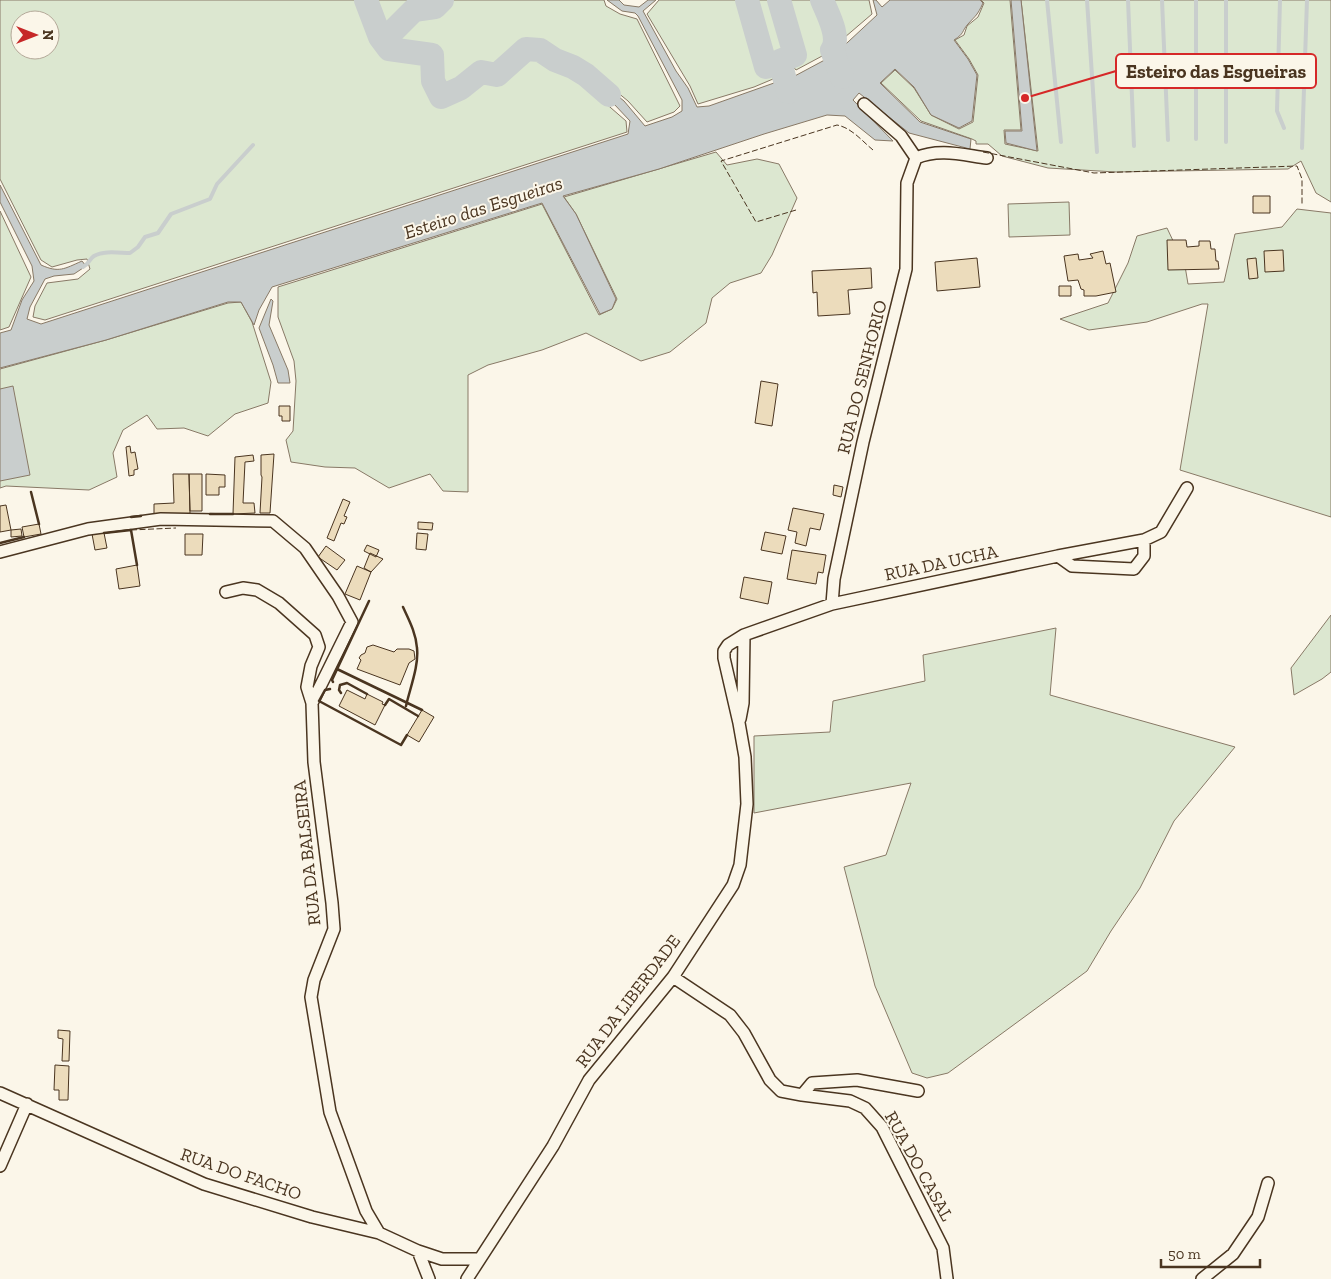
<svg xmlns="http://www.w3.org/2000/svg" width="1331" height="1279" font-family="'Zilla Slab',serif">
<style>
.green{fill:#dce7d0;stroke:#887966;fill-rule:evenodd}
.water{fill:#c9cecd;stroke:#887966}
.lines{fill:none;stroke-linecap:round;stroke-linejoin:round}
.stream{stroke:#c9cecd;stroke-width:4}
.river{stroke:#c9cecd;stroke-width:24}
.building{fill:#ecdcbc;stroke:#4a3520}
.street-casing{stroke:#4a3520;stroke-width:14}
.street{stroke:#fbf6e9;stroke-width:11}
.fence{stroke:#4a3520;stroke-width:1;stroke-dasharray:6 2.5;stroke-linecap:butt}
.wall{stroke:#4a3520;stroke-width:2.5}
.labels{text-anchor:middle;stroke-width:4;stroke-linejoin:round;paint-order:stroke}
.street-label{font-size:18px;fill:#4a3520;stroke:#fbf6e9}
.water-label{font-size:19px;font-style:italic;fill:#4a3520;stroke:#fbf6e9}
.leader{fill:none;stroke:#d62828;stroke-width:2}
.callout-dot{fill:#d62828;stroke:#fbf6e9;stroke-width:2}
.callout{fill:#fbf6e9;stroke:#d62828;stroke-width:2}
.callout-label{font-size:19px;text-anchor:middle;font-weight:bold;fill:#4a3520}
</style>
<rect width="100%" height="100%" fill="#fbf6e9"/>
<path class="green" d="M0,0H604L606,6L620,14L637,19L680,106L674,112L647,122L628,101L589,69L577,75L580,81L626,121L627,132L45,320L33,317L35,306L47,283L78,279L90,269L87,259L77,260L52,267L41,260L0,179ZM20,20H50V50H20Z
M659,0H869L872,14L824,55L796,70L791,64L779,57L773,79L754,87L698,104L690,86L647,14Z
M981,0H1010L1021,130H1004L1005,144L1038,151L1021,0H1331V202L1316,193L1301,161L1288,169L1116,172L1048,168L1002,156L988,144H976V141L972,139L921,121L881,83L895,70L914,88L931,115L959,129L973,122L978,75L969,59L955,40L964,35L967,26L978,17L984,3Z
M716,152L727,165L757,159L779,164L797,198L772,255L761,273L730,283L712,298L706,323L670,352L641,361L586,333L542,350L488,365L468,375V492L443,491L430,474L389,488L355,468L325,467L291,462L286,440L293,431L296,381L294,361L278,317V287L542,204L599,315L612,309L617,299L576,214L564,197Z
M1069,202L1070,235L1009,237L1008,204Z
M1297,209L1331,213V517L1180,470L1208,304H1202L1147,322L1089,330L1060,319L1108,303L1128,263L1137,236L1167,228L1185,266L1188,284L1224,282L1235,234L1282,227Z
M0,211L31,277L9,327L0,330Z
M241,302L252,322L271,382L268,403L235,414L208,436L184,428L157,429L147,415L123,430L113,453L117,477L89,490L6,486L0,488V369L106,340L228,303Z
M1331,615V672L1322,679L1294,695L1291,668Z
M1056,628L1050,695L1235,747L1174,821L1140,888L1111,931L1087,971L948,1073L927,1078L912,1073L875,986L844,867L886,855L911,783L754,813V736L830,732L833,701L925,681L923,655Z"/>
<path class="water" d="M607,0H619L624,5L639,7L648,0H656L643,11L676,71L688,88L697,107L709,106L774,83L780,61L785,67L791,78L834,55L877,15L873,0H876L882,7L890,0H980L983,3C977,16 976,15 968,24C961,32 965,33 954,40L968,59L977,75L972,121L959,128L931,115L914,87L895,69L880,83L920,122L971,139L970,149L909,133L859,93L853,100L893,141L875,140L845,116L827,115L764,134L659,169L563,196L576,214L616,299L612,309L600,314L542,203L272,287L259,310L254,325L241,302H228L106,340L0,368V333L11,330L22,300L34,281L32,266L0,202V185L41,265C59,273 64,269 82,261L86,266L74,274L54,276L45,279L30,307L27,319L41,324L628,134L630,121L614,104L590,85L582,75L589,73L624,101L645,126L672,117L682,111V100L638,16L635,13L622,11Z
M1011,0H1021L1037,151L1006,143L1005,131H1022Z
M271,299L273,301L269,325L288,370L290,383H278L273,365L259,328Z
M13,386L30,475L0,481V389Z"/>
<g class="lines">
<path class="stream" d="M1047,0L1061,142
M1087,0L1097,152
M1128,0L1134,146
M1162,0L1168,140
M1196,0V139
M1280,0L1277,111L1284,128
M1226,142V0
M1302,148L1307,0
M83,267C89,264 89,259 94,256C104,250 120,253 130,253L138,247L145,237L158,233L171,214L210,199L217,184L253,145"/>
<path class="river" d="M366,0L380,37L389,49L432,55L433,81L441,97L461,88L481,72L497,75L526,49L540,50L555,60L573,67L586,75L609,95
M747,0L766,67L780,61
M779,0L795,55L780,61L788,92
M822,0C827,13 841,37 832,50L842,77
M383,41L414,10L435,7L442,0"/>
</g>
<path class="building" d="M1253,196H1270V213H1253Z
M1167,240H1186L1187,247L1199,246V241H1210L1211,249H1215L1216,261H1218L1219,269L1168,270Z
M1283,250L1284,271L1265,272L1264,251Z
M1103,251L1106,264L1110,263L1116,292L1096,296H1084V290L1081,289L1078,280L1068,281L1064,256L1078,254L1079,260L1093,258L1090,254Z
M977,258L980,287L937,291L935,262Z
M1256,258L1258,278L1249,279L1247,259Z
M871,268L872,288L848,290L850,314L818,316L817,292L813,293L812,271Z
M1059,286H1071V296H1059Z
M761,381L778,384L772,426L755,423Z
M279,406H290V421H282V416H279Z
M130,446L131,453L135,452L138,469L134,470V475L129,476L126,447Z
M274,454L270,513H260L262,477L261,475V455Z
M253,455L254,461L245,462L243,503H254L255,513L233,514L235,457Z
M173,474H189L190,514L154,515V504L174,503Z
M189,474H202V511H190Z
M206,474L225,475V487H219V495H206Z
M834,485L843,487L841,497L833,495Z
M343,499L350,502L344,516L347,517L344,524L341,523L334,541L327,538Z
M6,505L11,530L0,532V506Z
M793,508L824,514L820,530L810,528L806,546L795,543L797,532L788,530Z
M418,522L433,523L432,530L418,529Z
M39,524L41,534L24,537L22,527Z
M21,529L22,536L11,537V530Z
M765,532L786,536L782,554L761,550Z
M104,533L107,548L95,550L92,534Z
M417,533L428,534L426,550L416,549Z
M185,534H203L202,555H185Z
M367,545L379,550L376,557L364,551Z
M326,546L345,560L337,570L318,557Z
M792,550L826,555L823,573L818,572L816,584L787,579Z
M370,553L383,559L371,572L364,568Z
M137,565L140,586L119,589L116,569Z
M357,566L371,572L360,600L345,594Z
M744,577L772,582L768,604L740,598Z
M373,645L394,652L397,649H409L414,651L415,659L409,663L400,685L357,669L361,660L359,658L361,655L365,653L367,647Z
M347,690L365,699L367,694L383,702L382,704L385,705L375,725L339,706Z
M422,710L434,717L419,742L407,735Z
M58,1030L70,1031L69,1061H62L63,1039L58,1038Z
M55,1065L69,1066L68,1100H59V1090H54Z"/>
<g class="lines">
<defs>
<path id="street" d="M864,104L901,136L916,158
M0,552L88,529L161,519L273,521L305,548L338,596L352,622L312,703L314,762L332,903L334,929L314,980L311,997L330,1112L366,1211L379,1233
M1058,556L1072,566L1134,569L1144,556V540
M226,592L243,588L257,590L279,603L315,635L319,647L311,666L307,687L312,703
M832,604L834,579L863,442L906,269L907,183L916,158C939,148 963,155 987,158
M740,719L743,703L744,635
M673,977L730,1015L744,1033L770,1080L781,1091L802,1095L850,1101L865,1108L882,1127L943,1248L947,1279
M0,1093L204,1184L312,1217L379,1233L418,1251L442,1259H479
M802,1095L812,1083L857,1080L918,1091
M0,1166L27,1104
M418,1251L429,1279
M467,1279L553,1146L589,1080L673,977L733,885L740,865L747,804L745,757L739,723L724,658V651L728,645L744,635L832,604L1058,556L1144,540L1161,532L1187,488
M1202,1279L1233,1254L1258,1217L1268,1183"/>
</defs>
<use href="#street" class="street-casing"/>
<use href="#street" class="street"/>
<path class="fence" d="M983,152L1094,173L1297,166L1302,179V205
M796,210L756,222L721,161L837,125C852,128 862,141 873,150
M131,530L176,528"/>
<path class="wall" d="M31,492L39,524
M210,514H233
M131,517L141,516
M104,533L131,530L137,565
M0,543L24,537
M403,607C409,620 416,633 417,648C419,666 410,688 406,706
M337,669L422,710
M333,682L332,680L369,601
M330,689L325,690L319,701L401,745L407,735
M341,693L339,690L340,685L347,683L367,694
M385,705L389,699L418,716"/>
</g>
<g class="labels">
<g class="street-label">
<text transform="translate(862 377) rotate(-76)" y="6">RUA DO SENHORIO</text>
<text transform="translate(941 563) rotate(-12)" y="6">RUA DA UCHA</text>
<text transform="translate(307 853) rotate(-96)" y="6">RUA DA BALSEIRA</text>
<text transform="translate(628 1001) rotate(-53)" y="6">RUA DA LIBERDADE</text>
<text transform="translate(919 1166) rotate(61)" y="6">RUA DO CASAL</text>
<text transform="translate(241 1174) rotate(19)" y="6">RUA DO FACHO</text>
</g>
<g class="water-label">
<text transform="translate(483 207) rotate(-18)" y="7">Esteiro das Esgueiras</text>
</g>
</g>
<path class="leader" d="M1025 98L1116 71"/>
<circle class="callout-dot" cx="1025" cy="98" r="5"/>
<rect class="callout" x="1116" y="54" width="200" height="34" rx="5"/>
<g class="callout-label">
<text x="1216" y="78">Esteiro das Esgueiras</text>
</g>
<g transform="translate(35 35) rotate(90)"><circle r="24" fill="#fbf6e9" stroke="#b4a999"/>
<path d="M0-4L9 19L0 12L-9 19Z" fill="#c62828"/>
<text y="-8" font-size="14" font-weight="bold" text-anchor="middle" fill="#4a3520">N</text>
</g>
<path d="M1161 1259v8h99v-8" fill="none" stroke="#4a3520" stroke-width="2.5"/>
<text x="1168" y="1259" font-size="15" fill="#4a3520" stroke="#fbf6e9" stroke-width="4" paint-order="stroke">50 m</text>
</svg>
